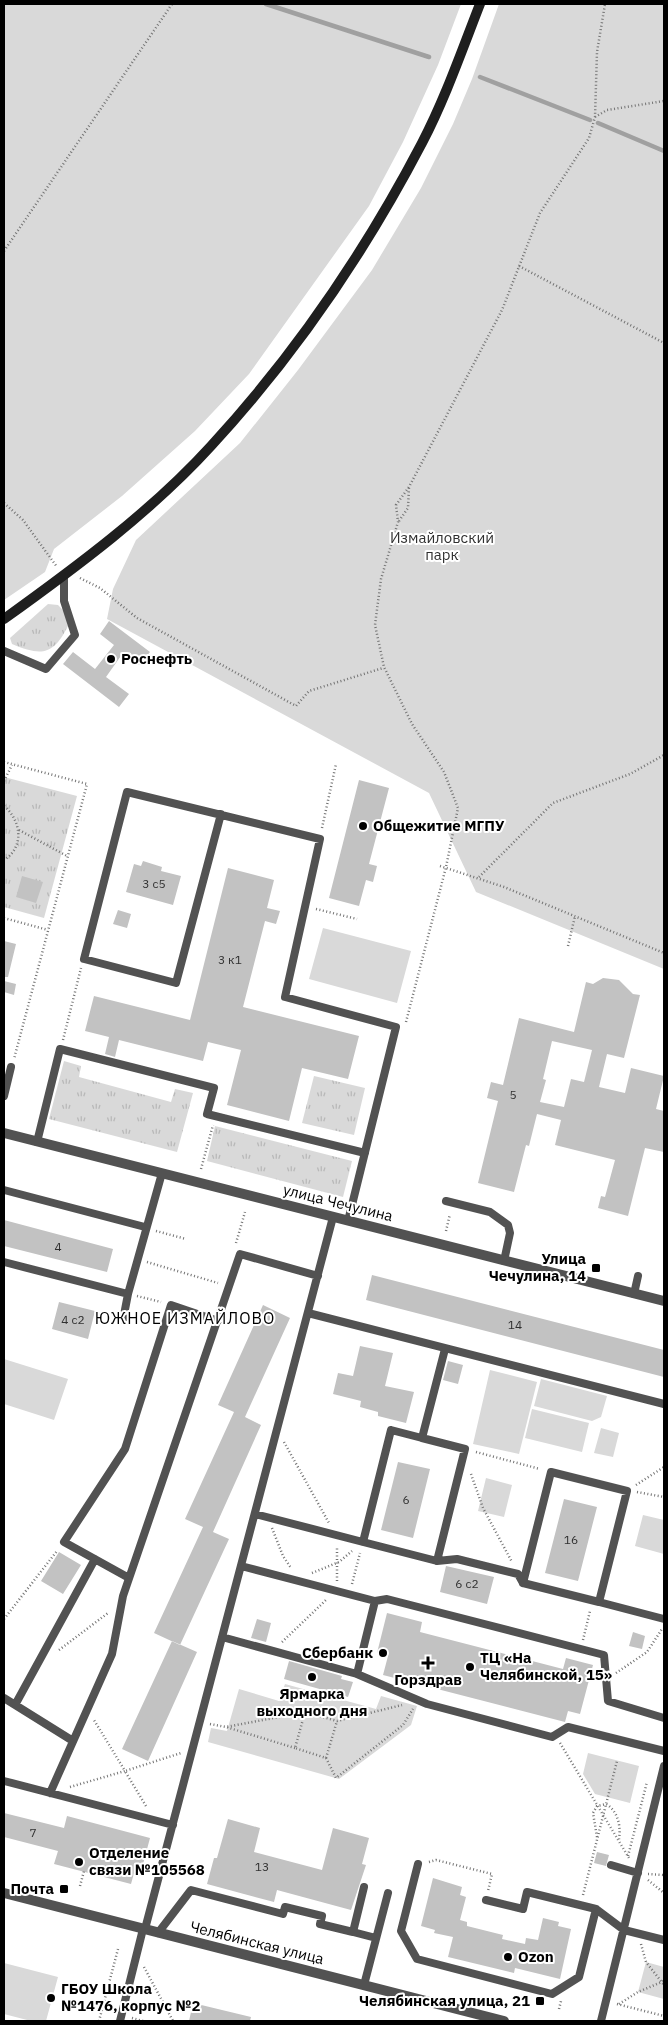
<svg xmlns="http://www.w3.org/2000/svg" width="668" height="2025" font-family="'IBM Plex Sans',sans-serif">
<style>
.grass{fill:url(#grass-tufts)}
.park{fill:#d9d9d9}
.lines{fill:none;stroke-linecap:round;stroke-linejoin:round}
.stream{stroke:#a0a0a0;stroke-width:4.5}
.building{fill:#c2c2c2;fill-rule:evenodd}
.path{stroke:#747474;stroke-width:2.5;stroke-dasharray:1 2.5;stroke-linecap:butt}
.service{stroke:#525252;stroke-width:8}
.minor{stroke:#525252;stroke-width:10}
.secondary{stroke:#1f1f1f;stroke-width:10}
.poi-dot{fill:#000;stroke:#fff;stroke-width:2}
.labels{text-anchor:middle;stroke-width:4;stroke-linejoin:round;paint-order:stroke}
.number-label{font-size:12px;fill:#303030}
.park-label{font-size:15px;fill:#303030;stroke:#fff}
.poi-label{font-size:15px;font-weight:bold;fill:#000;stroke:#fff;text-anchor:start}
.street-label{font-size:15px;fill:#000;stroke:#fff}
.neighbourhood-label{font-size:16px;letter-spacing:1px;fill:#000;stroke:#fff}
</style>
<defs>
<pattern id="grass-tufts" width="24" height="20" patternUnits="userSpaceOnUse" patternTransform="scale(1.25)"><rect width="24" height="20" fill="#d9d9d9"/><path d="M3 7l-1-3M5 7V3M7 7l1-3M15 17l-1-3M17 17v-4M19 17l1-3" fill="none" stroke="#b8b8b8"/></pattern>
</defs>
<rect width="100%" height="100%" fill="#fff"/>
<path class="grass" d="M48,604L58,605L65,612L68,626C53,656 41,656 12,644L10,638Z
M4,777L77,796L44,918L4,907Z
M64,1061L81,1066L79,1077L171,1102L175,1089L193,1093L177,1152L49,1119Z
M314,1076L365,1088L354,1135L302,1123Z
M215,1126L352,1161L343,1197L207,1161Z"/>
<path class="park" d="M4,4H461L438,65L403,142L369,206L249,374L195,431L122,496L54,549L45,572L4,600Z
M499,4H664V969L476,892L429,793L107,619L113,589L136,540L240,443L298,370L372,270L421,188L453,124L472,79Z
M323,928L411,951L397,1003L309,979Z
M4,1359L68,1379L54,1420L4,1404Z
M490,1370L537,1382L519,1454L473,1444Z
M541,1379L607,1396L601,1417L592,1421L534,1406Z
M532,1409L589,1423L582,1452L525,1438Z
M601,1428L619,1433L613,1457L594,1453Z
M486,1478L512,1485L504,1517L478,1511Z
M643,1515L664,1520V1554L635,1546Z
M285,1684L376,1709L381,1696L417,1706L411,1725L339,1779L208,1742L211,1728L227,1731L239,1689L279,1701Z
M588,1753L639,1766L630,1803L595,1794L583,1774Z
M646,1962L664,1967V1999L638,1992Z
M4,1963L58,1977L46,2021H31L4,2014Z"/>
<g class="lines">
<path class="stream" d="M266,4L429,57
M480,77L590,120
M598,123L664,151"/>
</g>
<path class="building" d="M109,621L150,652L139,665L123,653L106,677L129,694L119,707L63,664L73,652L95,669L114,645L100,634Z
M359,780L389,788L369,864L377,866L373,882L366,880L359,906L329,898Z
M143,861L162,867L161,871L181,876L173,905L126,892L134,864L141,866Z
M228,868L274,880L267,908L280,911L276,924L265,921L243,1007L359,1036L348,1079L302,1068L289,1121L227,1105L241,1050L208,1042L203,1061L119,1040L115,1057L105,1054L109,1037L85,1031L94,996L190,1020Z
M22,876L43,882L36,903L16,897Z
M118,910L131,914L127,928L113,924Z
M4,941L16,944L8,977H4Z
M603,978L619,980L633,994L640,995L624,1058L607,1054L599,1087L625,1093L631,1068L664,1076L656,1109L664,1111V1152L645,1148L628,1216L598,1208L601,1196L605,1197L615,1160L555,1145L561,1120L537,1114L529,1146L526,1145L514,1192L478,1183L498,1101L487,1098L491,1082L503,1085L519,1018L574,1032L586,982L593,984ZM552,1041L592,1050L584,1082L571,1079L564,1107L540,1102L546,1080L543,1079Z
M4,981L16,984L14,995L4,992Z
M4,1220L113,1249L107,1272L4,1246Z
M372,1275L664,1350V1377L366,1300Z
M59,1302L95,1311L88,1339L52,1329Z
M263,1305L290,1318L245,1417L261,1425L213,1532L229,1539L180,1645L154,1633L203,1527L185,1519L234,1412L218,1405Z
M360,1346L393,1353L385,1386L414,1392L406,1423L378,1416V1412L360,1407L361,1401L333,1394L338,1373L353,1376Z
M448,1361L463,1365L458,1384L443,1380Z
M398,1462L430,1469L413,1538L381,1530Z
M564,1499L597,1507L578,1581L545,1573Z
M59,1552L81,1565L63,1594L41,1581Z
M446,1566L494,1577L487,1604L440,1592Z
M387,1613L422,1622L420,1632L563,1669L566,1658L593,1665L580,1714L568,1711L565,1722L383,1675L388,1656L377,1653Z
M257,1619L271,1623L266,1642L251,1638Z
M633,1632L645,1636L642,1649L629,1646Z
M172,1641L197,1652L148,1761L122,1749Z
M289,1661L342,1676L341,1679L353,1682L348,1697L284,1679Z
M4,1813L64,1828L67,1816L150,1838L142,1868L136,1866L131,1884L54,1864L58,1851L4,1837Z
M228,1819L260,1828L254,1852L322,1870L333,1828L369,1838L362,1864L366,1865L351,1910L277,1890L274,1902L207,1884L214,1858H217Z
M597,1852L609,1855L606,1866L594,1863Z
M433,1878L462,1887L460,1895L466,1897L460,1920L467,1922V1926L503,1935L502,1939L525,1944L526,1938L538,1940L543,1918L559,1922L558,1926L571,1929L560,1979L515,1968L514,1973L448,1957L453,1937L434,1933L435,1930L421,1926Z
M193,2003L251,2017L250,2021H189Z"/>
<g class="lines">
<path class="path" d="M595,117L607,110L664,101
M4,251L172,4
M519,266L664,343
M4,503L23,520L57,567
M399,521L408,508L409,487
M80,578L100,588L137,618L296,706L309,691L383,668
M4,762L87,784L14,1059
M4,781L12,765
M4,806C21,820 25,847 4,860
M322,828L336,764
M19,830L67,856
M440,866L504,887L664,953
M479,877L553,803L630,774L664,755
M316,909L357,919
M4,918L48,930
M568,946L575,916
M406,1022L446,867L458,808L444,772L412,724L384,667L375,625L381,579L398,522L396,505L409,487L502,310L540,213L589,138L595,117L597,52L605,4
M63,1040L81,968
M201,1169L213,1125
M156,1231L186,1239
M446,1231L450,1214
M236,1243L245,1212
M147,1262L218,1283
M137,1296L161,1302
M284,1442L329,1523
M476,1452L540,1469
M471,1474L483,1508L512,1562
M636,1485L664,1467
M637,1492L664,1497
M272,1528L283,1556L291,1568
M312,1573L339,1562L352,1551
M337,1581V1546
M352,1584L360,1553
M4,1619L57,1551
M583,1640L590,1611
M282,1642L327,1599
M59,1650L108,1613
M616,1673L647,1652L662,1629
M305,1712L295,1748L326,1758L337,1721
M210,1724L226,1727
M560,1743L629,1858
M295,1748L226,1727L305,1712L337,1721L402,1705
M326,1758L336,1778L403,1725L413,1709
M70,1787L125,1771L94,1720
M146,1806L125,1771L181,1753
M597,1837L593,1813L597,1806L606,1804C618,1811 621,1826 619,1839
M628,1856L647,1782
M429,1862L436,1860L492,1874L488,1891
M648,1874L664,1875
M648,1880L664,1893
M80,1886L84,1871
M583,1895L617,1761
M641,1944L646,1962L664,1985
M144,1967L173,2021
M617,2004L664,2016
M619,2004L638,1992L664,1981
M559,2009L561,2001
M132,2018L143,2021
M99,2021L118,1949"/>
<path class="service" d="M4,651L46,669L75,635L64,601V576
M221,814L176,983L84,959L127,792L320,839L285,997L396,1027L348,1221
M4,1096L11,1067
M37,1142L60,1049L214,1088L207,1114L365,1153
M4,1190L145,1227
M446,1201L490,1212L508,1225L510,1233L504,1261
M4,1262L128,1294L162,1173
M634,1294L638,1276
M308,1313L664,1404
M123,1320L128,1294
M551,1472L627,1491L599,1602L523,1583Z
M255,1514L363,1542L391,1430L422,1438L445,1349
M363,1542L437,1561L465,1449L422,1438
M437,1561L457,1559L518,1574L523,1583
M241,1566L375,1601L357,1674
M129,1578L64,1542L125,1449L171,1305L218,1321
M375,1601L387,1599L604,1655L608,1701L664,1718
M599,1602L664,1619
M222,1637L357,1674L427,1704L552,1737L568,1727L664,1751
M4,1698L73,1741
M15,1705L95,1559
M4,1781L173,1825
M50,1793L112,1654L123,1596L240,1254L318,1276
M418,1864L401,1931L417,1959L552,1994L579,1977L596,1909L527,1892L523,1909L486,1900
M611,1865L638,1873
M596,1909L624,1930L664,1940
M145,1929L333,1217
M353,1932L376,1938
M158,1933L191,1890L283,1914L285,1907L322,1916L320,1924L353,1932L364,1887
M364,1985L388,1893
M120,2021L143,1929
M601,2021L664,1766"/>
<path class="minor" d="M4,1133L664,1301
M4,1893L504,2021"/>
<path class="secondary" d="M4,619C75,568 152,511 211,446C294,356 365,252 422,143C445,99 462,50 480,4"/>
</g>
<g class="poi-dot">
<circle cx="111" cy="659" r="5"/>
<circle cx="363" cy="826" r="5"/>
<rect x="591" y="1263" width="10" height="10" rx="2.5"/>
<circle cx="383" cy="1653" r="5"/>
<path d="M425.5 1655.5h5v5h5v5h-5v5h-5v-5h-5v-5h5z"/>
<circle cx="470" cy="1667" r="5"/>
<circle cx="312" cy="1677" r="5"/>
<circle cx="79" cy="1862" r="5"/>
<rect x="59" y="1884" width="10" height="10" rx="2.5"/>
<circle cx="508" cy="1957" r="5"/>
<circle cx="51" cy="1998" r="5"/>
<rect x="535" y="1996" width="10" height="10" rx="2.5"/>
</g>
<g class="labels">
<g class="number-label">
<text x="154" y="888">3 с5</text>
<text x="230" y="964">3 к1</text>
<text x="513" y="1099">5</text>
<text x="58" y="1251">4</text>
<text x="73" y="1324">4 с2</text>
<text x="515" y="1329">14</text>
<text x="406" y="1504">6</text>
<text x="571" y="1544">16</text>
<text x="467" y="1588">6 с2</text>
<text x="33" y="1837">7</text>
<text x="262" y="1871">13</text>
</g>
<g class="park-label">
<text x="442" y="543">Измайловский<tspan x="442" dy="17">парк</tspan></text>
</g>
<g class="poi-label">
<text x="121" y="664">Роснефть</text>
<text x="373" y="831">Общежитие МГПУ</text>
<text x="586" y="1264" text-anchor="end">Улица<tspan x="586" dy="17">Чечулина, 14</tspan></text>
<text x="373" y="1658" text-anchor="end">Сбербанк</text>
<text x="480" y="1663">ТЦ «На<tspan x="480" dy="17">Челябинской, 15»</tspan></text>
<text x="428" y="1685" text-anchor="middle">Горздрав</text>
<text x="312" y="1699" text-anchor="middle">Ярмарка<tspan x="312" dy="17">выходного дня</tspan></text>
<text x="89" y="1858">Отделение<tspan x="89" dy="17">связи №105568</tspan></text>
<text x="54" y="1894" text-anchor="end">Почта</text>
<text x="518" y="1962">Ozon</text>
<text x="61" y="1994">ГБОУ Школа<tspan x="61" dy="17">№1476, корпус №2</tspan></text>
<text x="530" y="2006" text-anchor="end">Челябинская улица, 21</text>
</g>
<g class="street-label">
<text transform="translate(338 1203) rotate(14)" y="5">улица Чечулина</text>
<text transform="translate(257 1943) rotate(14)" y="5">Челябинская улица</text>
</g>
<g class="neighbourhood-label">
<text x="185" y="1324">ЮЖНОЕ ИЗМАЙЛОВО</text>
</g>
</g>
<rect width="668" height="2025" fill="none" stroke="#000000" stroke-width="10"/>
</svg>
